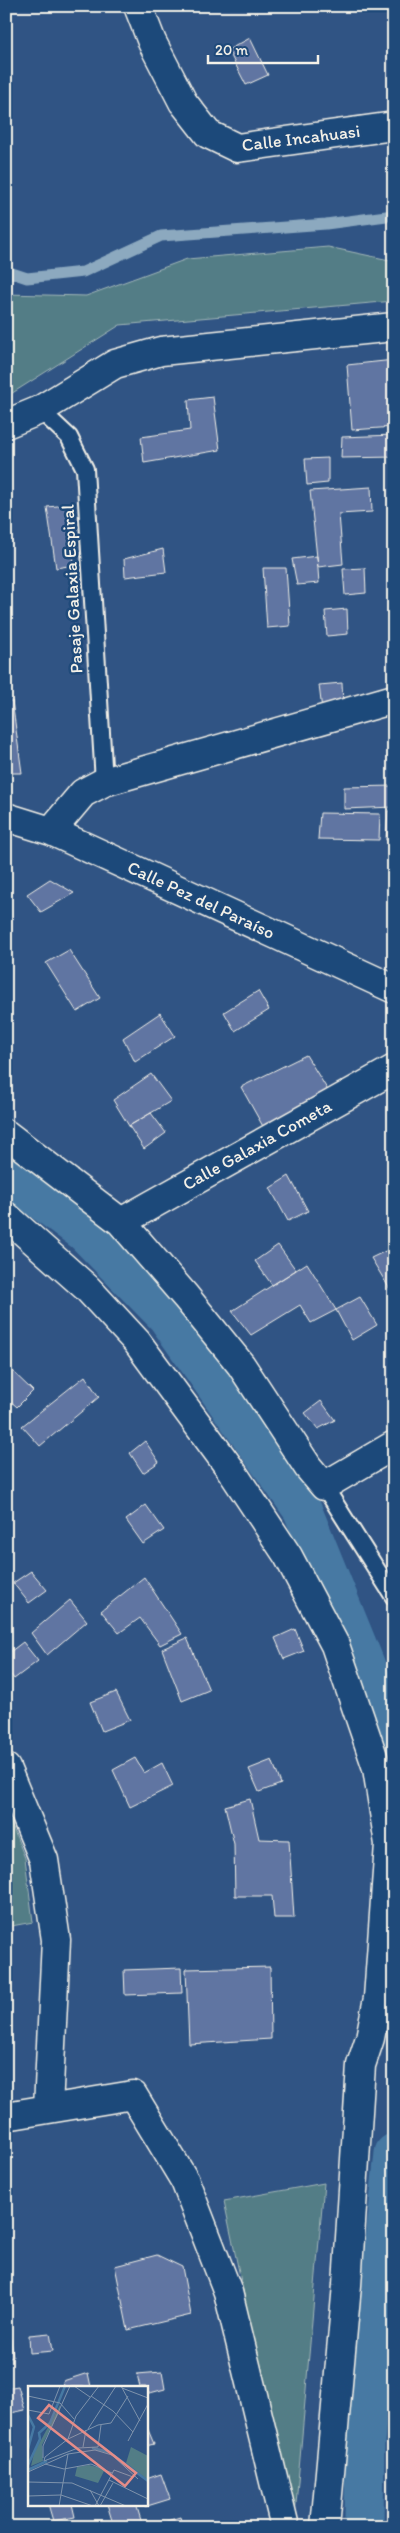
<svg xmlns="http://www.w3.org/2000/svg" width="400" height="2533" font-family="Itim,sans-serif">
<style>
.green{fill:#527d86;stroke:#a3b7b7}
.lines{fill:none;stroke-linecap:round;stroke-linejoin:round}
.stream{stroke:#8ca9bf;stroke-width:11}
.canal{stroke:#4679a3;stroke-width:39}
.building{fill:#6075a2;stroke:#f4f1e8}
.lane-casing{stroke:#f4f1e8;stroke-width:20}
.street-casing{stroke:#f4f1e8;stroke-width:31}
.secondary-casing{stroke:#f4f1e8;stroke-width:31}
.lane{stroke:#1f4a7a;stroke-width:16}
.street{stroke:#1f4a7a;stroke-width:28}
.secondary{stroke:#1f4a7a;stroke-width:28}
.labels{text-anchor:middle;stroke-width:5;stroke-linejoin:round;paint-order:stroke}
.street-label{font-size:18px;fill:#f4f1e8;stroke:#1f4a7a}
.inset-river{fill:none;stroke:#4679a3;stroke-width:2.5}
.inset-road{fill:none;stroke:#7e93ac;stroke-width:1}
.view{fill:#e58c88;fill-opacity:0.15;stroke:#e58c88;stroke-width:2.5}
.inset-edge{fill:none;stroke:#f4f1e8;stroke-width:2.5}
</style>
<rect width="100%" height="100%" fill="#305484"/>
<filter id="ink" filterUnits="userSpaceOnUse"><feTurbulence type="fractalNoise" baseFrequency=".02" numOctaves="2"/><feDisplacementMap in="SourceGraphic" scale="10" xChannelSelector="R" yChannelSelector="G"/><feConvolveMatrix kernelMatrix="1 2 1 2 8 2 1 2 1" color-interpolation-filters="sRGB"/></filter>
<g filter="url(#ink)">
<path class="green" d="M328,247L394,261V301L120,325L6,397V294L86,296L187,259Z
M6,1811L25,1858L33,1922L6,1927Z
M324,2183L294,2527H293L224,2201Z"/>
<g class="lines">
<path class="stream" d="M6,271L27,278L83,272L161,236L326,224L394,215"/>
<path class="canal" d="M6,1174L84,1232L167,1317L302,1509L394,1735
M364,2527L365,2441L394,2153"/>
</g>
<path class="building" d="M250,38L268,75L246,85L228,50Z
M394,360V427L352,430L347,365Z
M213,397L220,450L144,463L141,437L190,430L188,400Z
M394,435V457L341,458L342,437Z
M328,458V483L307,485L305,459Z
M371,487L372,512L339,514L343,564L318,567L310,491Z
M68,505L74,565L56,568L47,507Z
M163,549L166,572L125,577L124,559Z
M317,556L319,583L297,585L292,559Z
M263,568H286L290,626L267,628Z
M365,568L366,593L345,595L343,569Z
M347,609L348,634L327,636L325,611Z
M342,683L343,708L322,710L319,685Z
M6,701H12L22,773H6Z
M394,786V807L344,809V787Z
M388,811H394V840H386Z
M320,813L380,814L379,840L318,839Z
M50,879L74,893L41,912L27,894Z
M69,950L100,998L77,1012L46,963Z
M258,991L269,1010L235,1031L224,1012Z
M160,1013L175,1036L135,1062L123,1038Z
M306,1055L332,1097L265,1130L241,1087Z
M151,1074L171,1101L129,1126L113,1100Z
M151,1113L166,1133L144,1149L129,1126Z
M289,1176L308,1211L288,1221L270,1188Z
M278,1245L296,1270L272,1285L255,1261Z
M394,1247V1296L371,1258Z
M307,1263L336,1310L311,1323L300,1305L251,1335L232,1311Z
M360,1297L377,1325L352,1340L336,1310Z
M6,1365L33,1391L17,1407L6,1397Z
M85,1376L99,1397L40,1446L22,1426Z
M321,1401L335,1420L318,1429L305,1413Z
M145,1441L159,1462L143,1473L130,1453Z
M146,1505L164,1530L143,1544L126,1520Z
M31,1571L47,1590L29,1603L13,1583Z
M144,1577L182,1634L160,1645L140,1618L119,1633L101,1611Z
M70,1600L87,1621L47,1655L31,1633Z
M295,1629L304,1651L284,1659L275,1638Z
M187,1638L209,1690L182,1701L162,1649Z
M23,1642L38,1661L14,1679L6,1668V1655Z
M116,1692L130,1720L102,1731L90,1702Z
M135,1758L144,1773L162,1763L173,1786L130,1807L113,1770Z
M272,1760L281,1784L259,1792L249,1769Z
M250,1799L259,1839L289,1840L294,1918H274L272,1896H235L234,1844L225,1806Z
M270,1967L271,2039L189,2044L186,1969Z
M181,1968L182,1993L125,1995L124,1970Z
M157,2255L182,2267L191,2315L128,2330L115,2266Z
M50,2333L53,2351L30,2353L29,2335Z
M6,2339H11L13,2357L6,2359Z
M162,2372L165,2389L146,2394V2387H140L137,2374Z
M88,2373L91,2387H64L63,2381Z
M18,2386L25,2410L6,2414V2388Z
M146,2425L154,2444L146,2446Z
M161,2474L170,2499L144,2507L143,2504H146V2479Z
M48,2504H72L75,2517L53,2521Z
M107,2504H136L143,2527H114Z
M180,2517L183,2527H157V2524Z"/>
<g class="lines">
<defs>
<path id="lane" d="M40,410L69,437L85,469L104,782
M324,1486L394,1597"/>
<path id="street" d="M6,817L51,831L394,989
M51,831L83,793L104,782L394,699
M6,1134L121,1222L186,1297L241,1365L308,1467L324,1486L394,1445
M6,1216L87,1288L137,1342L229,1467L288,1556L335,1645L377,1768L389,1844L378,1998L370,2038L361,2065L347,2285L325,2527
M121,1222L394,1069"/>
<path id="secondary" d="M138,6L152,42L183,102L208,134L237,148L394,126
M6,424L40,410L115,364L161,351L394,327
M6,1768L44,1860L56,1940L48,2108
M6,2116L133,2095L185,2181L228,2292L285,2527"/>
</defs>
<use href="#lane" class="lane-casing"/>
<use href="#street" class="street-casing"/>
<use href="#secondary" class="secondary-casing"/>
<use href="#lane" class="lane"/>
<use href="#street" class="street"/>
<use href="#secondary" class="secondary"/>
</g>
</g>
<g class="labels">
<g class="street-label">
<text transform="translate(301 138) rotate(-7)" y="6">Calle Incahuasi</text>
<text transform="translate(72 589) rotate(-93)" y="6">Pasaje Galaxia Espiral</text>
<text transform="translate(201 900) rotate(25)" y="6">Calle Pez del Paraíso</text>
<text transform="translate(257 1145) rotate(-29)" y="6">Calle Galaxia Cometa</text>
</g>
</g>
<g transform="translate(28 2386)">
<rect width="120" height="120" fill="#305484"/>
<path d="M32,19V25L14,59L15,75L3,80L6,67ZM103,61L120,70V94L98,77ZM61,79L77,83L70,97L47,90L49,81Z" fill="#527d86"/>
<path class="inset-river" d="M0,29L6,41L0,63M64,62L81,66L120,95M0,79L12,53L11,47L22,37L37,0M0,84L19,75"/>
<path class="inset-road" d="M46,0L62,11M93,0L112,35M94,2L120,12M0,10L32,17L46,33M63,10L85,25L105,46M0,24L21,28L32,0M60,43L88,0M40,53L48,30L71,0M100,55L120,18M55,61L58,44M15,72V60L42,0M16,75L17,71L40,53L70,39L83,37L100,10M16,75L50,62L70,61L73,39M17,78L36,83L63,78L84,87M0,86L40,68L67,64L84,69L110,93M81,94L120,113M0,96L44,97L98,120M62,104L71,120M0,110L33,109L65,120M31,120L40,68M67,120L86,84L105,91M72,120L85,97"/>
<path class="view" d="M21,19L108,87L97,100L10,32Z"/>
<rect width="120" height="120" class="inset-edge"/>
</g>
<rect width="400" height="2533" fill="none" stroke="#1f4a7a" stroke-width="25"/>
<rect x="12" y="12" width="375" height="2508" fill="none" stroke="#f4f1e8" stroke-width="2" filter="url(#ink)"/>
<path d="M208 55v8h110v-8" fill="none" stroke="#f4f1e8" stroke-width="2.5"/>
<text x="215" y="55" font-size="15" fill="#f4f1e8" stroke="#1f4a7a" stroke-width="4" paint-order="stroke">20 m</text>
</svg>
